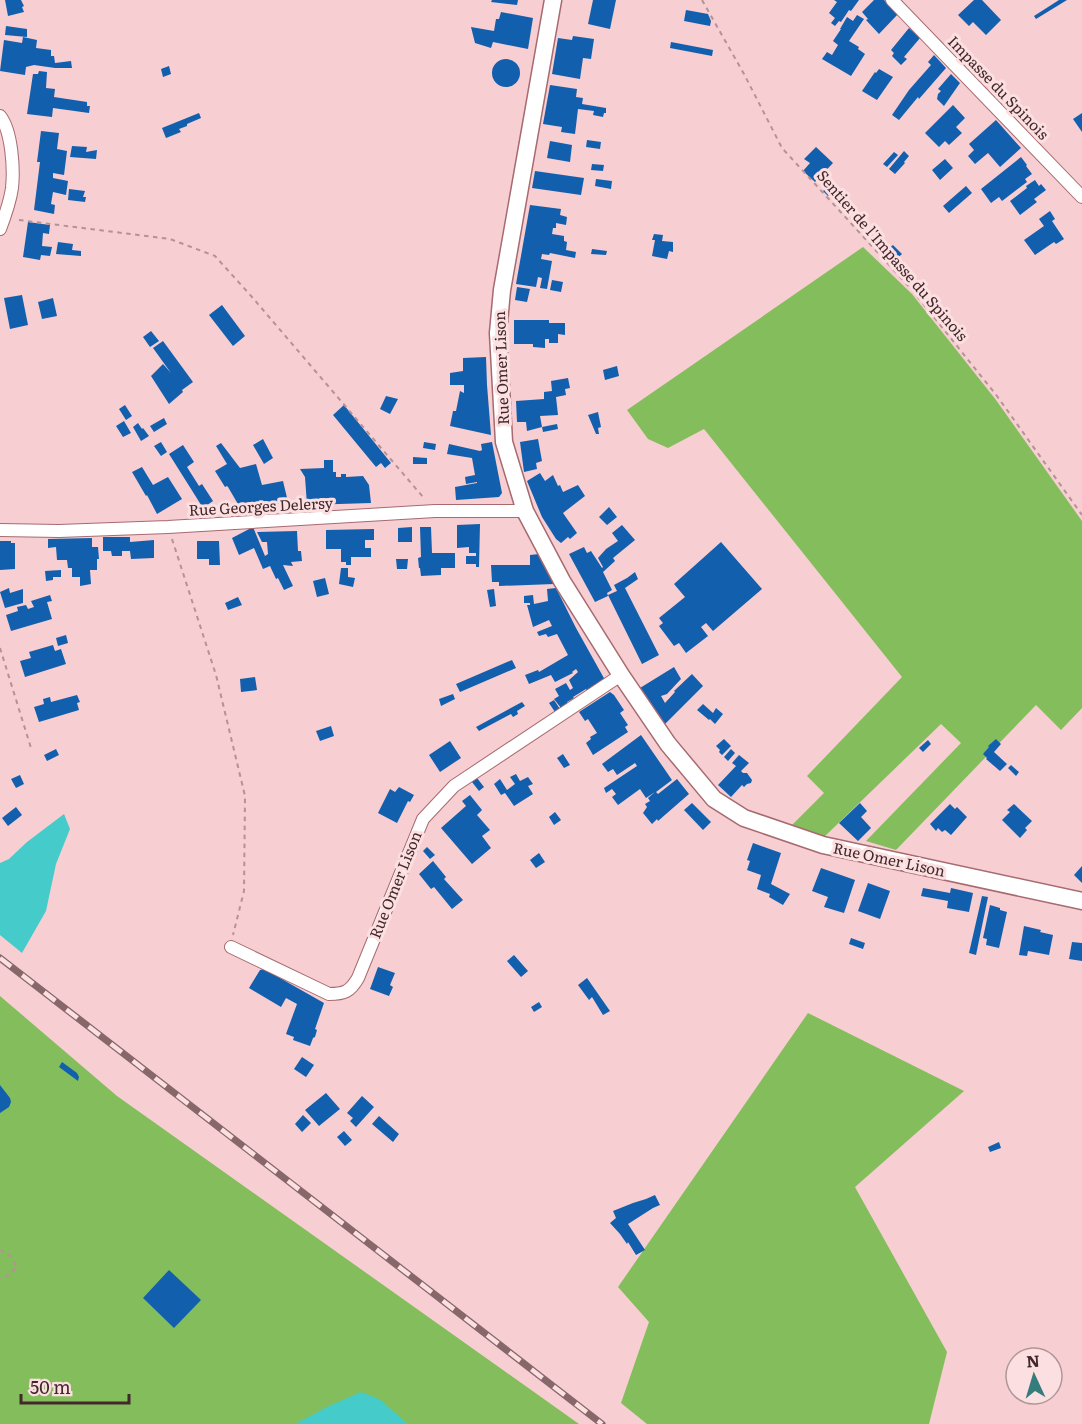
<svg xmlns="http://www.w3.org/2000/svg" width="1082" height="1424" font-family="Literata,serif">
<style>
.green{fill:#84bd5c}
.water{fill:#45ccca}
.building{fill:#125fad}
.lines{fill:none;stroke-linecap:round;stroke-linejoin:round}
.minor-casing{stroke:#a66a70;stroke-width:14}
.tertiary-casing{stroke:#a66a70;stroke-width:19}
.path{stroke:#b59295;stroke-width:2;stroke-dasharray:4.5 4.5;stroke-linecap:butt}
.minor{stroke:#fff;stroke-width:12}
.tertiary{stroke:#fff;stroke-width:16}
.rail-casing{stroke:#87676a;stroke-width:7}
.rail{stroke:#fbdfe1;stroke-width:4.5;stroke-dasharray:14;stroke-linecap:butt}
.labels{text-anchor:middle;stroke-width:6;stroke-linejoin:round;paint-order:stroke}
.street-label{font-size:15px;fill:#42282a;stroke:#fbdfe1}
</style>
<rect width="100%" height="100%" fill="#f7ced1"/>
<path class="green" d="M863,247L912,294L996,400L1082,521V708L1061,730L1036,705L896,850L866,841L961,743L941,724L823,838L790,827L824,793L807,776L902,677L704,429L668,448L648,439L627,410Z
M0,996L117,1096L579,1424H0Z
M808,1013L964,1091L855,1187L947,1352L929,1424H647L621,1403L649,1322L618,1287Z"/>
<path class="water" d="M64,814L70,829L56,864L46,911L22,953L0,935V863L9,859L27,842Z
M361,1392L379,1399L408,1424H295L329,1406Z"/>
<path class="building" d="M5,0H21L24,6L22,7L24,12L8,16Z
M492,0H518L517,5L491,2Z
M593,0H616L610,29L588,24Z
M834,0H859L851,11L849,10L841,22L839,21L835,26L831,23L835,18L829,13L837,2Z
M874,0H884L898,14L879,34L866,20L868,19L862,12Z
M974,0H982L1001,20L986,35L973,22L969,26L958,15Z
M1059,0H1067L1036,19L1034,16Z
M686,10L708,14L711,21L710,26L684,21Z
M501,12L533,18L528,49L493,42L491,48L475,43L471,27L494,31L496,19H499Z
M857,15L864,19L849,41L859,47L858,49L865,54L851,76L822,59L827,52L832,55L838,45L833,41L841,29H840L847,17L853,21Z
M6,26L27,29V37L5,35Z
M909,28L920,38L904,57L907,59L901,65L892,56L894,53L891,50Z
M573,36L594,39L591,59L583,58L580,79L552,74L558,38L572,40Z
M23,37L37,40L36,48L51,50V56H54L55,63L71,61L72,68H55L34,65L26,67L25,75L0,71L4,40L22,43Z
M671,42L713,50L712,56L670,48Z
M934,55L946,68L919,99L918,97L899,120L892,115L909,90L931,65L928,62Z
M492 73a14 14 0 1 1 28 0a14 14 0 1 1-28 0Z
M169,66L171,74L163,77L161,69Z
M879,69L893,77L877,100L862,91L875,72L876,73Z
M39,71L47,72L46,88L55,89L54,97L87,102V106H90L89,113L53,108L52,117L27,114L33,74H38Z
M951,74L960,83L944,106L937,99L938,94L941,91L938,89Z
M550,85L577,89L576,97L583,98L582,104L606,108V113H604L603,117L593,115L594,111L578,109L575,134L561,132L562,127L543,124Z
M953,105L965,118L956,127L962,133L949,145L945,141L939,147L925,133Z
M199,113L201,118L187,124V126L179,129L181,132L166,138L162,128Z
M1082,113V132L1073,119Z
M996,120L1021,148L1000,167L988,153L975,164L968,156L974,150L969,144Z
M41,131L59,133L57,149L67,151L64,175L53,173V178L68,181L66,195L53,192L51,204L55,205L54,214L34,210L40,162H37Z
M587,140L601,142L600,149L586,147Z
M550,141L572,145L570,162L547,158Z
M72,146L87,147L86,152L97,150L96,159L70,157Z
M816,147L833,163L815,182L803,171L810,163L804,159Z
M904,151L909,156L904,162L905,163L895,174L889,169Z
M894,152L898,155L887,167L883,164Z
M1021,157L1027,165L1026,166L1032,174L1025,179L1027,182L1002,201L999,197L991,203L981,189Z
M945,159L953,168L940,180L932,170Z
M592,164L604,165L603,171L591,170Z
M535,171L584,178L581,195L532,188Z
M596,179L612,181L611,189L595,186Z
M1035,180L1039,186L1041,184L1046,190L1034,199L1037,202L1020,215L1010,201L1027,188L1026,186Z
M830,185L835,190L828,196L823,191Z
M966,186L972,193L949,213L943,206Z
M69,189L85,191L83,197H86L85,202L68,200Z
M530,205L561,209L560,215L567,217L566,225L556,223V228H553L552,234L564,236V241L567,242L566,250L576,252L575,258L550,253L549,255L542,254L541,259L552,261L547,289L540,288L542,278L538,277L536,287L516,284Z
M1050,211L1055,219L1052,221L1064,239L1056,244L1054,242L1035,255L1024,240L1044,226L1039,219Z
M28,222L50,225L49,234L43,233L42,246L52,247L50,256L41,255L40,260L23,257Z
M654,234L663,235L662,241L673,242V252L669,251L667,259L652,256L655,240H652Z
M58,242L73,244L72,250L81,251V256L56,254Z
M893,245L902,254L893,262L884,253Z
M592,249L607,251L606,255L591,254Z
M552,280L563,282L561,292L550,290Z
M517,287L530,289L527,302L515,300Z
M22,295L28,325L10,329L4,298Z
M53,298L57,316L42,319L38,302Z
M222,305L245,336L233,346L209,315Z
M514,320H549V323H565V335L558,334V343H549V339H545V348L533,347V344H514Z
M151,331L159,341L150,347L143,337Z
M163,341L193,382L182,390L183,392L169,404L151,376L163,364L171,373L153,348Z
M486,357L487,385L491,435L450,426L453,411H456L460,391L464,393V385H450V373L463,371V358Z
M617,366L619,376L605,380L603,370Z
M568,378L570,388L565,389L566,395L556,397L558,415L540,416L542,427L557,424L558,429L543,432L542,427L527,431L526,422H517L516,401L544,399V392L552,391L551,381Z
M386,396L398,399L390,414L380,409Z
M125,405L132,416L126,420L119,409Z
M344,405L391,463L385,468L381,463L376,467L333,415Z
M598,412L601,427L598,428L599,434H596L588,415Z
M164,418L167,424L154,432L150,426Z
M124,421L131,433L123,437L116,426Z
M138,423L142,429L143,428L149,436L141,441L133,427Z
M263,439L273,458L264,464L253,445Z
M538,439L542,461L536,463L537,469L524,472L520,442Z
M161,442L167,452L161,456L154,446Z
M424,442L436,444L435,450L423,448Z
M492,442L502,493L499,497L456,500L455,487L477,483V482L466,484L465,477L475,475L472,458L447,454L449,444L480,451L482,450L481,444Z
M221,443L240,468L256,464L262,485L283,481L288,502L242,511L228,487L227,486L225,487L215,471L227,464L216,446Z
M183,445L194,462L187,467L199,486L202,484L213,501L203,508L169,454Z
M413,457L427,458V464H413Z
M324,460H333V472H336V477H341V474H346V477L363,476L369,485L371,503L307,505L305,477L300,469L324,468Z
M142,467L153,485L168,477L182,499L157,514L147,495L146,496L132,472Z
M540,473L545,481L553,475L558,486L560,485L563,492L578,485L585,496L563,513L577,533L570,539L568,537L561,543L556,539L542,517L527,481Z
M609,507L617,517L607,525L599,517Z
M480,524L479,567H476V564H466V556H476V553H469V547L457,548V525Z
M622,525L635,540L613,558L615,561L603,572L612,590L607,593L608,596L595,602L569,554L584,547L587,553L591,551L602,568L603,567L598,558L606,549L618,541L612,533Z
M253,527L265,556L268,554L267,542H262L257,532L297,531L298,551H301L302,561L291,562L293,566L283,565L293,586L284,590L278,578L276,579L270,566L263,569L254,548L239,555L232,538Z
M412,527V542H398V528Z
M420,527H431L432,553H455V568H441V575L421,576L420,568H419L418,558L421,557Z
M374,529V540H365V548H371V557H351V565H346V562H341V549H326V530Z
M103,537H130V542L154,540V558L131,559L130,551H122V556H112L111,551H103Z
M92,538V547H98L99,559H97V570H90L91,584L80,586V577H72V568H68L67,560H57L56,547L48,548V539Z
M0,541H11V543H15V569L0,570Z
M197,541H219L220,565H209V559H197Z
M721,542L762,589L713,631L706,623L701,627L708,636L686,653L679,643L674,646L659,626L663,623L659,618L685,597L674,584Z
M539,554L554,584L499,586V582H492L491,565H530V555Z
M396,559H408L407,569H397Z
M341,568H348V577L355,578L353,587L339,584Z
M61,570V577H53V580L46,581L45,571Z
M635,572L638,579L625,588L659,655L642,664L608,595L617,591L614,585L627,578Z
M325,578L329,594L317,597L313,581Z
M9,588L10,593L23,589V603L5,608L0,592Z
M556,588L576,628L605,680L587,691L586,689L573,697L574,698L567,702L568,704L561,708L554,699L559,696L555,689L566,683L570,690L573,688L569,680L578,672L576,669L572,672L573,673L555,682L551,675L529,684L525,675L538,670L539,672L568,655L557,634L548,637L546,634L539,636L537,632L552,626L549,620L533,627L527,605H530V603H524V596L533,595L534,604L548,601L547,589Z
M494,589L496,606L490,607L487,590Z
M50,595L52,601L47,602L52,619L11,631L6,615L18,611L17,607L26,605L28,609L34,607L31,601Z
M238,597L242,605L228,610L225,603Z
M66,635L68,643L58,646L56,638Z
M53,645L55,651L61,649L66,664L25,677L20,661L31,658L29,652Z
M512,660L516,668L460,692L456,684Z
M674,667L681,679L667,694L661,696L665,703L675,692L674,691L692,674L703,686L662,727L640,688Z
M255,677L257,690L241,692L240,679Z
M610,692L614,695L624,710L620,713L628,725L625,727L628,732L593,755L586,743L591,739L590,737L597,733L588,719L585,721L579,712Z
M453,694L455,699L441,706L439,699Z
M77,695L80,702L77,703L79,710L39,722L34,707L44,704L43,699L50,697L51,702Z
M554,700L560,709L555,712L549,703Z
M522,702L525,706L517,711L518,714L513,717L511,714L479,731L476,727Z
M703,704L713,713L716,708L723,714L715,724L710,719L709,720L697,710Z
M331,726L334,736L320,741L316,731Z
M641,735L672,780L656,792L658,794L677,779L689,794L658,821L657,819L652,824L643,813L647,807L645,804L650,801L648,798L655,792L646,798L640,789L618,805L612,797L616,794L612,789L606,793L604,788L637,766L635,763L617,775L613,769L608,772L602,764Z
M724,739L731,746L722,755L719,752L720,750L716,746Z
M996,739L1001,744L994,752L1007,764L1000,771L986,759L987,758L983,754L989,747L988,746Z
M928,740L931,744L923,752L919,748Z
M450,741L461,758L440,772L429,755Z
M56,749L59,755L47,761L44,755Z
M731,749L735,753L728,761L724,757Z
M563,754L570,765L564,768L557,758Z
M739,755L749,763L741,771L743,773H747L752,780L751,783L747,784L744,787L742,785L731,797L718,785L736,766L732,763Z
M1011,765L1019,772L1016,776L1008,768Z
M516,774L520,781L528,777L533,784L528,786L533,794L514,806L505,793L501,795L494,784L500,779L507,790L515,784L510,777Z
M20,775L24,784L16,788L11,779Z
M477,778L484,787L479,791L472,782Z
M399,787L414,795L410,802L408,801L397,823L378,813L390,789L395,792Z
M470,795L482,810L477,815L490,830L482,836L491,848L472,864L441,828L466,806L462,801Z
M692,803L711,822L703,830L684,810Z
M860,803L867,811L861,817L871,828L858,841L839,823Z
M950,804L955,809L957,807L967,817L951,835L945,830L942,832L938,828L936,831L930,824Z
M1014,804L1032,821L1025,828L1027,830L1020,838L1002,820L1010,812L1007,810Z
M16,807L22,815L8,826L2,818Z
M555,812L561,820L554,825L549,817Z
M753,843L781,853L771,884L790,894L783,905L769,897L770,894L757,889L761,875L747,870L750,861L747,860Z
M427,847L435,855L430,859L423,851Z
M539,853L545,862L536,868L530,860Z
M433,861L446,877L444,879L463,900L452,909L434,887L431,889L419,874Z
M1082,866V883L1074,875Z
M821,868L855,880L844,913L824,907L828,897L812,891Z
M868,883L890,891L880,919L858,911Z
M923,888L950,893L951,888L973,893L969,912L947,908L948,901L921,896Z
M982,896L988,897L976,955L969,953Z
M990,905L1000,908V910L1007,912L999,948L986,945L987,939L983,938Z
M1024,926L1041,930L1040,932L1053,935L1049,955L1028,951L1027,956L1019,955Z
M851,938L865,943L863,949L849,944Z
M1072,942L1082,943V961L1069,959Z
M514,955L528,971L521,977L507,961Z
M378,967L395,973L390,985L393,987L389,996L370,989Z
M264,969L324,1003L315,1029L317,1030L315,1037L313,1038L310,1046L293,1040L294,1037L286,1034L297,1004L286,998L281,1007L249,988L260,970Z
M587,978L610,1011L603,1015L592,997L589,1000L578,985Z
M539,1002L542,1007L534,1012L531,1007Z
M302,1057L314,1065L306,1077L294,1069Z
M62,1062L77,1073L79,1077L78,1081L59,1067Z
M0,1085L10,1098L11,1102L9,1107L0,1113Z
M326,1093L340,1109L319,1126L305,1110Z
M362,1096L374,1107L356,1127L350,1121L353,1118L347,1113Z
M303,1115L311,1123L302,1132L295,1124Z
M379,1116L399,1134L393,1142L372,1124Z
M344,1131L352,1140L345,1146L337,1137Z
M999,1142L1001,1148L990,1152L988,1147Z
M655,1195L660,1205L653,1208L628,1224L645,1250L636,1255L628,1242L627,1244L620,1234L610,1223L616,1218L613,1211L633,1203L646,1199Z
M169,1270L201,1300L174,1328L143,1298Z"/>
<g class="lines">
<defs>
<path id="minor" d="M892,0L1082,197
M0,116C12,131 14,169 12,188C10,202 5,216 0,229
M0,530L59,531L168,527L435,511H525
M231,947L329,994C344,994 350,992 358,978L423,819L454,786L621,675"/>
<path id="tertiary" d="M553,0L502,290L498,333L504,442L525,511L562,581L621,675L668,744L714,799L744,818L823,845L1082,901"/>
</defs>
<use href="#minor" class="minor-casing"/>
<use href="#tertiary" class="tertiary-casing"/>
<path class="path" d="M702,0L744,74L782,148L913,291L997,396L1082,515
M19,220L170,239L215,256L252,297L423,497
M172,539L216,675L245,796L244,891L233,935
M0,648L31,748
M0,1250L11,1257L17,1267L9,1275L0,1278"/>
<use href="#minor" class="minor"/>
<use href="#tertiary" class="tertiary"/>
<defs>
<path id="rail" d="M0,958L602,1424"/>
</defs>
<use href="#rail" class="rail-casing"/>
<use href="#rail" class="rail"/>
</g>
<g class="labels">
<g class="street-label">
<text transform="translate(998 88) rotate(46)" y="5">Impasse du Spinois</text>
<text transform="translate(892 256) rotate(49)" y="5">Sentier de l'Impasse du Spinois</text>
<text transform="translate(502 368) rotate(-92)" y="5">Rue Omer Lison</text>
<text transform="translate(261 507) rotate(-3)" y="5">Rue Georges Delersy</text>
<text transform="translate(889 860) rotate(12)" y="5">Rue Omer Lison</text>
<text transform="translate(396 885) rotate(-68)" y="5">Rue Omer Lison</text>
</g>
</g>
<g transform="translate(1034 1376) rotate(356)"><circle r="28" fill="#fbdfe1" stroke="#b19698" stroke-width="1.5"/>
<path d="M0-4.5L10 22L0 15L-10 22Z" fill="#357d7c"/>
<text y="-9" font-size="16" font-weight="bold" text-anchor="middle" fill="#42282a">N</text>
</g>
<path d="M21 1394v9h108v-9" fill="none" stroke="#42282a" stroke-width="3"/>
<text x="30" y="1394" font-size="18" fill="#42282a" stroke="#fbdfe1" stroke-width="4.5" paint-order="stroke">50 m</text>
</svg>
